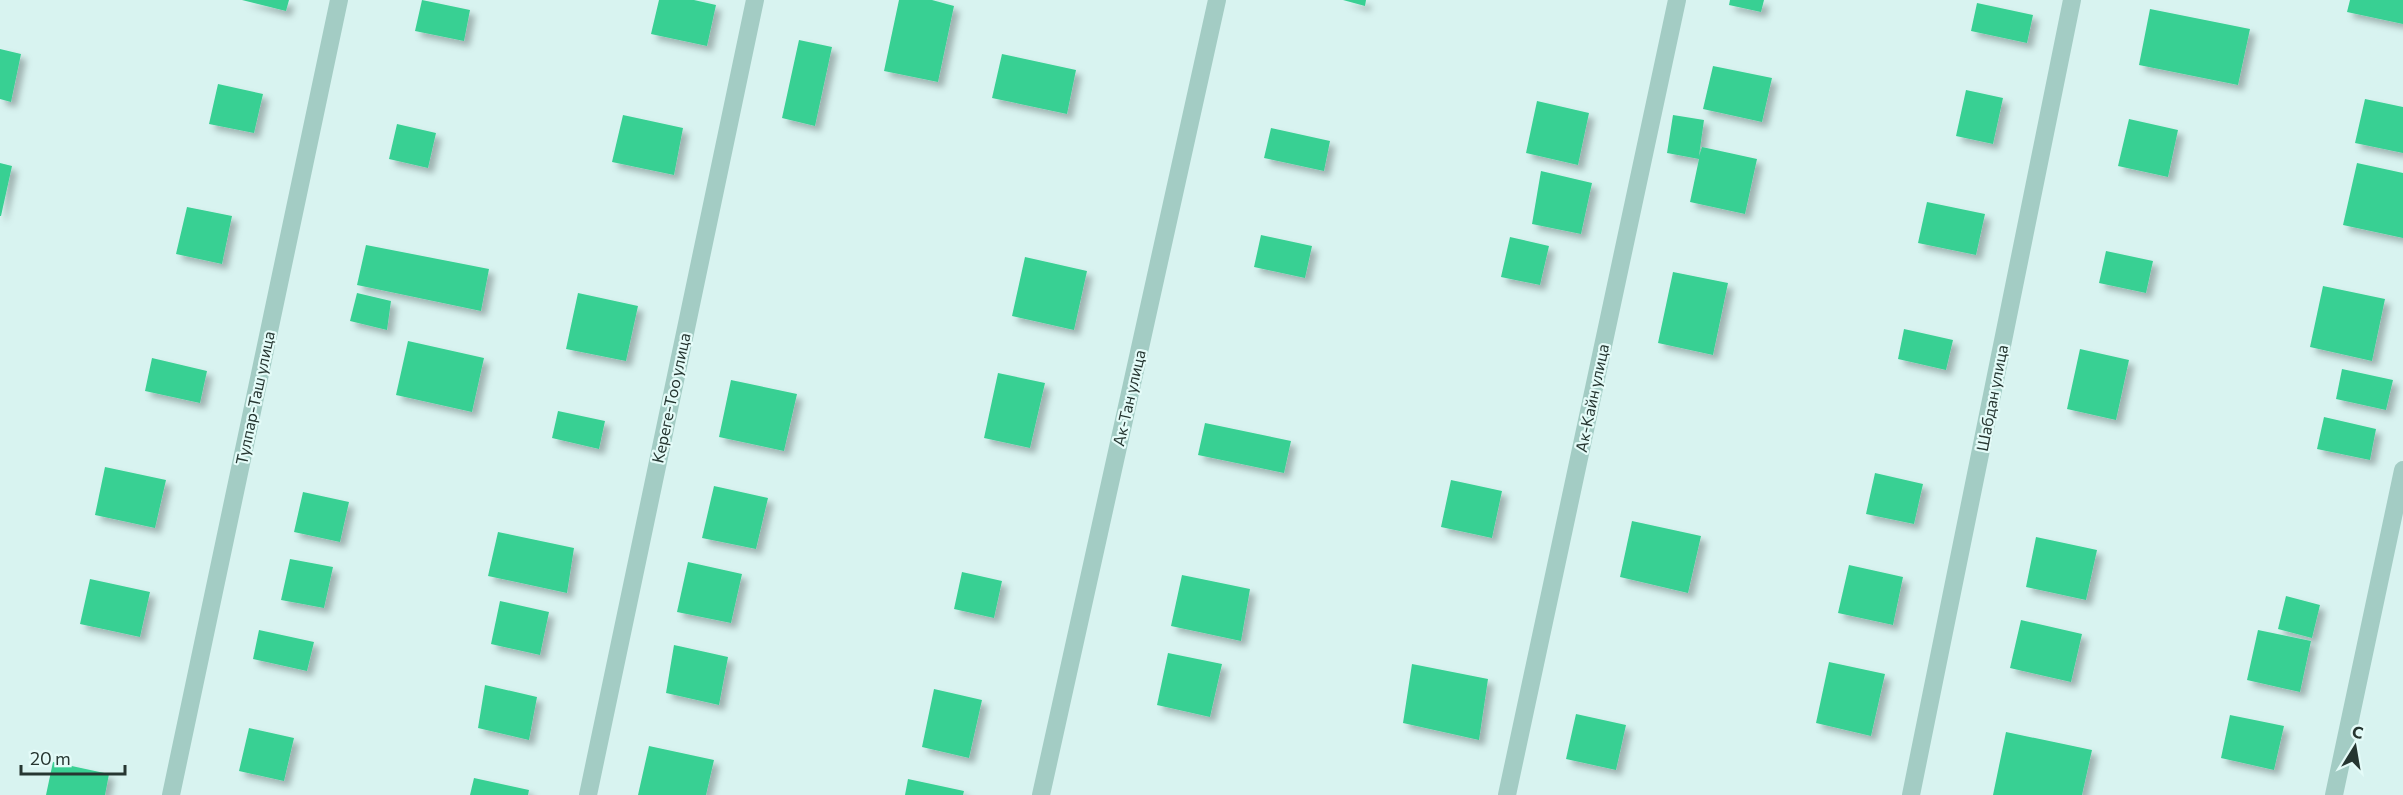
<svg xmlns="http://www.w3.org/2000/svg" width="2403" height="795" font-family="Commissioner,sans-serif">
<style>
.building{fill:#39d093;filter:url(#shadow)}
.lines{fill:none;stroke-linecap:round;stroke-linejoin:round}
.minor{stroke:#a3ccc4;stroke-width:18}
.labels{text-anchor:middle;stroke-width:4.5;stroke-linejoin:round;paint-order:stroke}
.street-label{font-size:16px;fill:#263631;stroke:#e4fbf8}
</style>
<defs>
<filter id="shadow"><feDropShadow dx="5.5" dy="5.5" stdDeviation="3" flood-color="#0004"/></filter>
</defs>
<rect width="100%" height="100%" fill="#d8f3f0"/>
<path class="building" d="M242,0H289L286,11Z
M422,0L470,10L464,41L415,31Z
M659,0H694L716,5L707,46L651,34Z
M899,0H932L954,6L938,82L884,71Z
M1343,0H1366L1365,6Z
M1730,0H1764L1761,12L1729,5Z
M2350,0H2403V24L2347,12Z
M1977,3L2033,15L2027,43L1971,31Z
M2150,9L2250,29L2238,85L2139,65Z
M799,40L832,47L815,126L782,118Z
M0,49L21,54L11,102L0,99Z
M1002,54L1076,70L1067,114L992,98Z
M1713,66L1772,78L1762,122L1703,109Z
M218,84L263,94L254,133L209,124Z
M1966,90L2003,98L1993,144L1956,136Z
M2365,99L2403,107V153L2355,143Z
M1537,101L1589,113L1578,165L1526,153Z
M623,115L683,128L674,175L612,162Z
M1673,115L1704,120L1699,156L1702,147L1757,159L1745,214L1690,202L1699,159L1667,153Z
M2129,119L2178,130L2168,177L2118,166Z
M397,124L436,133L428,168L389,159Z
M1271,128L1330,141L1324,171L1264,158Z
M0,163L12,166L1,216H0Z
M2357,163L2403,173V238L2343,225Z
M1541,171L1592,183L1581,234L1532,224Z
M1927,202L1985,214L1976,255L1918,243Z
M187,207L232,216L222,264L176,254Z
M1261,235L1312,246L1305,278L1254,267Z
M1510,237L1549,246L1540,285L1501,277Z
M366,245L489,269L481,311L357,285Z
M2106,251L2153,261L2146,293L2099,283Z
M1025,257L1087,271L1074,330L1012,316Z
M1673,272L1728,283L1713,355L1658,343Z
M2323,286L2385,299L2372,361L2310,347Z
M357,293L391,301L387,330L350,321Z
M578,293L638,306L626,361L566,349Z
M1904,329L1953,340L1946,370L1898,359Z
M408,341L484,358L472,412L396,395Z
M2080,349L2129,360L2116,420L2067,409Z
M152,358L207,371L200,403L145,391Z
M2342,369L2393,380L2386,410L2336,399Z
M998,373L1045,383L1030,448L984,438Z
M731,380L797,394L784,451L719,437Z
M558,411L605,421L599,449L552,438Z
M2324,417L2376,429L2370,460L2317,449Z
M1205,423L1291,441L1284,473L1198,455Z
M105,467L166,480L155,528L95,515Z
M1875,473L1923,484L1914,524L1866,514Z
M1451,480L1502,491L1492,538L1441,527Z
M714,486L768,498L756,549L702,538Z
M303,492L349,502L340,542L294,532Z
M1632,521L1701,536L1688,593L1620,577Z
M498,532L574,548L567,593L488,576Z
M2036,537L2097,550L2086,600L2026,587Z
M290,559L333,567L324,608L281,600Z
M688,562L742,574L731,623L677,612Z
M1849,565L1903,577L1893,625L1838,613Z
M962,572L1002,581L994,618L954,609Z
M1182,575L1250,589L1241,641L1171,626Z
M90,579L150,592L140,637L80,624Z
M2286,596L2320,605L2312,638L2278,629Z
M500,601L549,612L540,655L491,644Z
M2021,620L2082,634L2071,682L2010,668Z
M259,630L314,642L307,671L253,659Z
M2258,630L2311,641L2300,692L2247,680Z
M674,645L728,657L719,705L666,693Z
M1168,653L1222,664L1210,717L1157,705Z
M1829,662L1885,674L1871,736L1816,723Z
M1412,664L1488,679L1479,740L1403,723Z
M485,685L537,697L529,740L478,728Z
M934,689L982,700L969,758L922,747Z
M1576,714L1626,725L1616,770L1566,759Z
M2230,715L2284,726L2274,770L2221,758Z
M249,728L294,738L284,781L239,771Z
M2006,732L2092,750L2082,795H1993Z
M649,746L714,760L706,795H638Z
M53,762L109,774L105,795H46Z
M474,778L529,790L528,795H470Z
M908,779L964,791L963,795H905Z"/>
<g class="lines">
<path class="minor" d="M171,795L339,0
M588,795L755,0
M1041,795L1217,0
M1507,795L1677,0
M1911,795L2072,0
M2334,795L2403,470"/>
</g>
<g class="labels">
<g class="street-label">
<text transform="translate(255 398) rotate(-78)" y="6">Тулпар-Таш улица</text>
<text transform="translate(671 398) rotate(-78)" y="6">Кереге-Тоо улица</text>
<text transform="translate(1129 398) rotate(-77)" y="6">Ак-Тан улица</text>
<text transform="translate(1592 398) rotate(-78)" y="6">Ак-Кайн улица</text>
<text transform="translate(1992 398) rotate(-79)" y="6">Шабдан улица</text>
</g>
</g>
<g transform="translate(2355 747) rotate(11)" stroke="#e4fbf8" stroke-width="4.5" paint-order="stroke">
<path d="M0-4.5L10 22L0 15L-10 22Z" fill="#263631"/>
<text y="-9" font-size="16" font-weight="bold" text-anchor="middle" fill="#263631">С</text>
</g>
<path d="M21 765v9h104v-9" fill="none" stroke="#263631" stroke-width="3"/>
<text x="30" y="765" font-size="18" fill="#263631" stroke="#e4fbf8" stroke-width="4.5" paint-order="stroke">20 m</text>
</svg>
